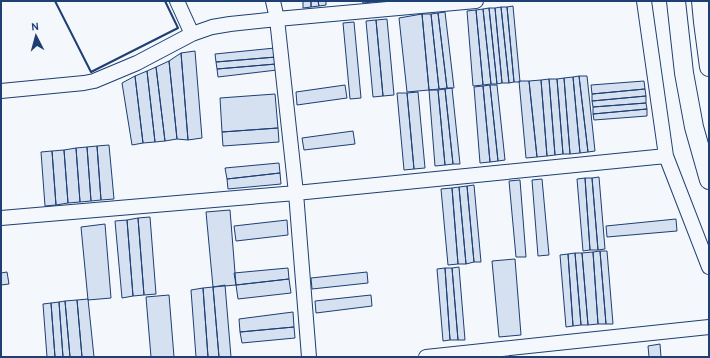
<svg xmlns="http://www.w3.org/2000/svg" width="710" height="358" font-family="Karla,sans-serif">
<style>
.building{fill:#d5e0f0;stroke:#1d3f73}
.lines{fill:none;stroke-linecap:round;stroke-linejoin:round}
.minor-casing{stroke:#1d3f73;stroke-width:16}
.major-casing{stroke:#1d3f73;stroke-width:20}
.minor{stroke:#f4f7fb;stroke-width:14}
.major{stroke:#f4f7fb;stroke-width:18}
.wall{stroke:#1d3f73;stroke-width:2}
</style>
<rect width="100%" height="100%" fill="#f4f7fb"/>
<path class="building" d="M303,1H311V7L303,8Z
M311,1H318L319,6L311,7Z
M318,1H326V5L319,6Z
M362,1H383L363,3Z
M513,6L520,82H514L507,7Z
M501,7L509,83H502L495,8Z
M501,7H507L514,82L509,83Z
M489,8L497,84H491L483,9Z
M489,8H495L502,83L497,84Z
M483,9L491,84L483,85L476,10Z
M476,10L483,85L473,86L467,11Z
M445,12L454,88H447L438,13Z
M438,13L447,88L439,89L431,14Z
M422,14H431L439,89L429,90Z
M422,14L429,90L407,92L399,18Z
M387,19L394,95L383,96L376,20Z
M376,20L383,96L373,97L366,21Z
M354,22L361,98L350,99L343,23Z
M275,48L276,57L216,62L215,54Z
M195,51L202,138L188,140L181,53Z
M181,53L188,140L177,139L169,61Z
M276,57V64L217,69L216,62Z
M169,61L177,139L165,141L156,67Z
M276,64L277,70L218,77L217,69Z
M156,67L165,141L155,142L147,71Z
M147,71L155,142L143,143L135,76Z
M135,76L143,143L132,145L122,83Z
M579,76L588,152L580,153L573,77Z
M579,76H587L595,151L588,152Z
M573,77L580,153L570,154L564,78Z
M564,78L570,154H563L557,79Z
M549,79H557L563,154L555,155Z
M549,79L555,155L547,156L541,80Z
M541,80L547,156L537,157L529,81Z
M519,81H529L537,157L526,158Z
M644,81L645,89L592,94L591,85Z
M345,85L347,98L297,105L296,92Z
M490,85H497L505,160L498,161Z
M490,85L498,161L490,162L483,86Z
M483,86L490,162L480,163L474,87Z
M452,88L460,164H453L445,89Z
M445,89L453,164L445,165L438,90Z
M645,89L646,96L592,101V94Z
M429,90H438L445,165L435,166Z
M418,92L425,168L414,169L407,93Z
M397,93H407L414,169L404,170Z
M275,94L278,128L222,132L220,98Z
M646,96V103L593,107L592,101Z
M646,103L647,109L593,114V107Z
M647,109V116L594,120L593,114Z
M278,128L279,142L223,146L222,132Z
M353,131L355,144L304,150L302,138Z
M109,145L114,199L101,200L97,146Z
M97,146L101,200L91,201L87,147Z
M87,147L91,201L80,202L76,148Z
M76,148L80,202L68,203L64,150Z
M64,150L68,203L56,205L52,151Z
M52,151L56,205L45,206L41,152Z
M279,163L280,173L227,179L225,168Z
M280,173L281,184L228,189L227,179Z
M599,177L605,249L598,250L592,178Z
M585,178L590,250L583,251L577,179Z
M585,178H592L598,250H590Z
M542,179L549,255L538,256L532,180Z
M520,180L526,257H516L509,181Z
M474,185L481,262H474L467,186Z
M467,186L474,262L466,264L459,187Z
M459,187L466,264H458L452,188Z
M452,188L458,264L448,265L441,189Z
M230,210L236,285L213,287L206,212Z
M150,217L156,294L144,295L138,218Z
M138,218L144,295L133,296L127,220Z
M676,219L677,231L607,237L606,226Z
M127,220L133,296L122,298L115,221Z
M287,220L288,235L236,241L234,226Z
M105,224L111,298L88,300L81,227Z
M600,251L606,324H598L593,252Z
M600,251H607L613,324H606Z
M593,252L598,324L588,325L582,253Z
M575,253L581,325L573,326L568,254Z
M575,253H582L588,325H581Z
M568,254L573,326L566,327L560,255Z
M515,259L521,335L499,337L492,261Z
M459,267L465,340H458L452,268Z
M288,268L289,279L236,285L234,273Z
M445,268L450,340L443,341L437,269Z
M445,268H452L458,340H450Z
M7,272L9,284L1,285V273Z
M367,272L368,283L312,289L311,278Z
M289,279L291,293L238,299L236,285Z
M225,285L231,357H219L213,287Z
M213,287L219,357H208L203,288Z
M203,288L208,357H196L191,290Z
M169,295L174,357H151L146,297Z
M371,295L372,306L316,313L315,301Z
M88,299L94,357H82L77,300Z
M77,300L82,357H70L65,301Z
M65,301L70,357H63L59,302Z
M59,302L63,357H55L51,303Z
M51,303L55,357H47L43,304Z
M293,312L294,327L240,332L239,319Z
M294,327L295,338L242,343L240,332Z
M660,344L661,357H649L648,346Z"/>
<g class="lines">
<defs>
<path id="minor" d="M177,1L192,34
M273,1L277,19L296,193L309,357
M644,1L666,156L709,267
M1,91L84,83L94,81L106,76L137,63L192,34L212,27L230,24L277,19L476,1
M1,218L296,193L666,156
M426,357L709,327"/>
<path id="major" d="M676,1L684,73L694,127L709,180
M701,1L703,22L709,67"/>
</defs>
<use href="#minor" class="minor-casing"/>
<use href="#major" class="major-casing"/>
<use href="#minor" class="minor"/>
<use href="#major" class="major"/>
<path class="wall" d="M55,1L91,72L178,28L165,1"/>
</g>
<rect width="710" height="358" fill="none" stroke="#1d3f73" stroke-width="4"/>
<g transform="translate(36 36) rotate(354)" stroke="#f4f7fb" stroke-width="3" paint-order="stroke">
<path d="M0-3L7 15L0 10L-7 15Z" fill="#1d3f73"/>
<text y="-6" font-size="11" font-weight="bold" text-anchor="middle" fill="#1d3f73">N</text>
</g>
</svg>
